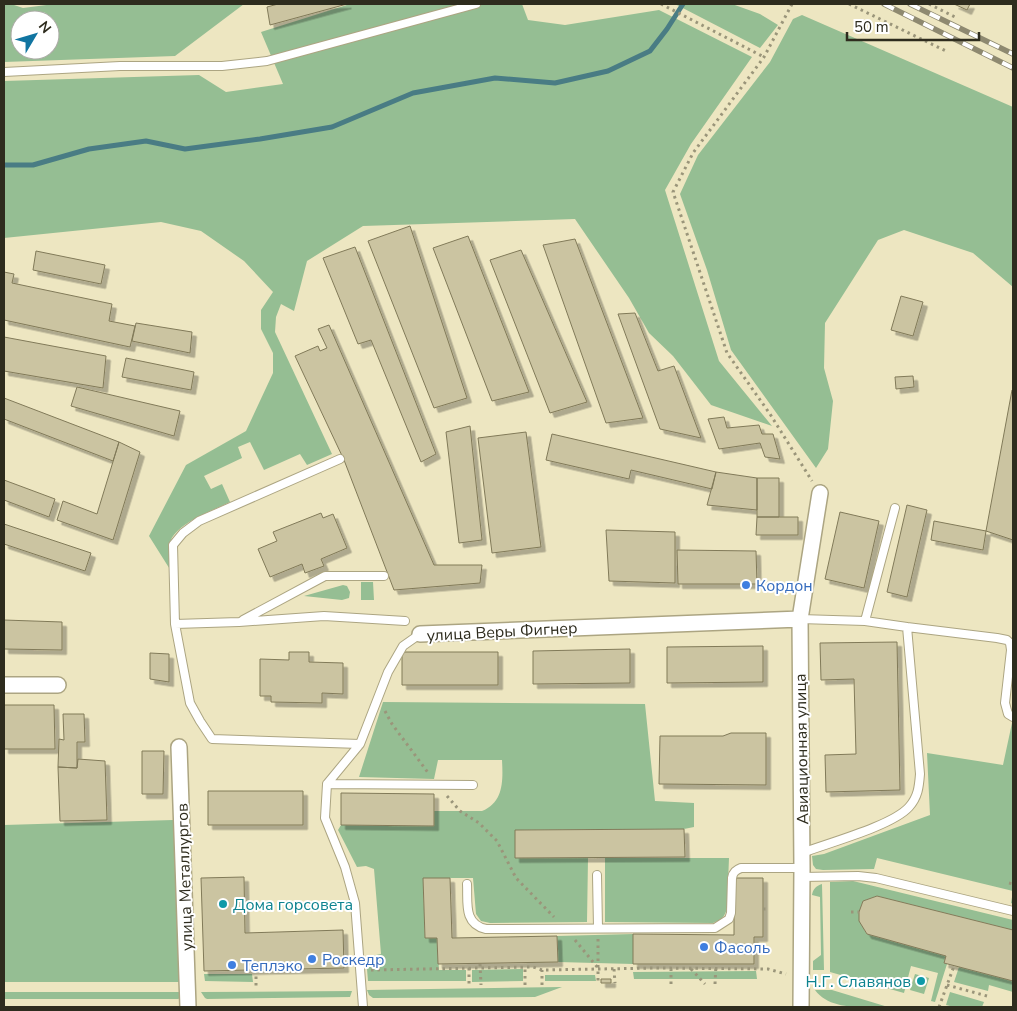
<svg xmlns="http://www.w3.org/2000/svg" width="1017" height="1011" font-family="'Nunito Sans',sans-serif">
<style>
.green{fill:#95be93;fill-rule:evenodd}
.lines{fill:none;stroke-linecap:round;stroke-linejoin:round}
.stream{stroke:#497c84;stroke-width:5}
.building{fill:#cbc4a1;stroke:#817a59;filter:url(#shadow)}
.lane-casing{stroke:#aca582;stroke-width:10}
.street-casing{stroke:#aca582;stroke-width:18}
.path{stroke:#9a957a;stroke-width:3;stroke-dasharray:2.5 4;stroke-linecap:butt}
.lane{stroke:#fff;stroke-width:8}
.street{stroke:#fff;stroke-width:15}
.rail-casing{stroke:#8e8970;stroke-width:5.5}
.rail{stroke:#fff;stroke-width:4;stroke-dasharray:11;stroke-linecap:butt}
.shop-dot{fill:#3f7fe0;stroke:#fff;stroke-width:2}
.culture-dot{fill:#0f9aa8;stroke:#fff;stroke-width:2}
.labels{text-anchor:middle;stroke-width:4;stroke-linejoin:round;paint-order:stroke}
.shop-label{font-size:16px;fill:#366cbe;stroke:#fff;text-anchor:start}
.street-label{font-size:16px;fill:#2e2c1e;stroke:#fff}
.culture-label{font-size:16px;fill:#0d838f;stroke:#fff;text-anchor:start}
</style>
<defs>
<filter id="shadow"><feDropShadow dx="4.5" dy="4.5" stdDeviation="0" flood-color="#0004"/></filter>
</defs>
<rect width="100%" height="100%" fill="#ede6c1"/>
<path class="green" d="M4,4H11L23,8L54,4H244L175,56L4,62ZM20,20H50V50H20Z
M350,4H522L528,20L565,25L659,10L752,57L691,144L665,190L719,361L772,426L711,405L673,356L649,333L629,298L575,219L363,226L307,261L294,311L281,304L276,317L275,332L332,454L307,465L300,454L264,470L250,442L238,447L242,458L204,476L211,489L222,484L230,502C214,510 174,524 170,543C169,552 171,562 171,571L149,536L186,465L246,431L273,373V353L261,329V310L273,292L244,261L201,231L161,222L4,238V81L199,75L226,92L283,84L261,32Z
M675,4H732L760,14L778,25L760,48Z
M802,15L1013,107V287L973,253L904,230L878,240L825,323L824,368L833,401L828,449L816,468L731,350L707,270L680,194L698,155L770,62L793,19Z
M361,582H373L374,600H361Z
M343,585L347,586L350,592L349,598L342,600L304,596Z
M383,702L645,704L655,801L694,803V827L684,829L515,830V858H588L587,922L490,923L481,921L476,914L473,878H423L425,938H437L439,970H466V981H368L366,957L381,954L374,869L366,866L357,867L338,830L341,825L433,826L434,811H482C504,802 503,780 502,760H438L434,779L359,777Z
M1012,723L1013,904L1011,903L1013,891L877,858L874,869L823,870L816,869L813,865L812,856L824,854L930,815L927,753L1003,765Z
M173,820L179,835L183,982H4V825Z
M605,858H729L727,908C725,917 721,920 713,923L605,922Z
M853,881L1013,920V930L877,896L863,901C857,915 859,921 867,934L946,956L944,963L947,964L935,1002L931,1001L938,973L911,966L904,993L830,972V882Z
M822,884L824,970H813V961L821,955L820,897L812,895C813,889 816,886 822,884Z
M633,934V964L558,962L557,936Z
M959,967L1013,981V992L989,985L988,991L954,982Z
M523,969V981L472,982V970Z
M756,971L757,979H634L633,972Z
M204,974H252L253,982L205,981Z
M915,974L929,978L924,994L910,990Z
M545,975H595L596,981H545Z
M562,987L535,997L373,998L369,995L367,990Z
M815,990H832L888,1007C865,1007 830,1011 815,990Z
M352,991L350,997L207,999L205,998L201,992Z
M4,992H184L181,998L178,999H4Z
M950,992L984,1002L982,1007H954L946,1005Z"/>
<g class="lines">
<path class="stream" d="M4,165H33L89,149L146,141L185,149L260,139L332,127L413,93L495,78L555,83L608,71L650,51L667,29L683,4"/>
</g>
<path class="building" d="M278,4H347L270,25L267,7Z
M954,4H970L967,10Z
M410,226L467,398L434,408L368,241Z
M468,236L529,392L492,401L433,248Z
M575,239L643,418L606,423L543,245Z
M355,247L436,454L421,462L371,340L358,344L323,258Z
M521,250L587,402L550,413L490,260Z
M36,251L105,265L101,284L33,270Z
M4,272L14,274L12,283L112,304L109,321L135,326L130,347L4,320Z
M901,296L923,302L913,336L891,330Z
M635,313L658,371L674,366L701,438L660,429L618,314Z
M136,323L192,332L190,353L132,341Z
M329,325L434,565H482L480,583L394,590L344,460L295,356L318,346L320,351L327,348L318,329Z
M4,337L106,356L103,388L4,371Z
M126,358L194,372L191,390L122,377Z
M913,376L914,387L896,389L895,377Z
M77,387L180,411L174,436L71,406Z
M1012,390L1013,391V540L986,531Z
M4,398L119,442L113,461L4,419Z
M724,417L727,428L759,425L762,434H773L780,459L765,457L760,443L719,449L708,419Z
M470,426L482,540L459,543L446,432Z
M526,432L541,547L492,553L478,438Z
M552,434L716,472L712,489L631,470L629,479L546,460Z
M119,442L140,452L113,540L57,520L63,501L97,514Z
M716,472L757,478V510L707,505Z
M757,478H779V517H757Z
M4,480L55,499L49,517L4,500Z
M907,505L927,510L907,597L887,592Z
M840,512L879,521L864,588L825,579Z
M321,513L323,518L333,514L347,548L321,559L324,566L305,573L302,564L270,577L258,549L277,541L273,532Z
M757,517H798V535H756Z
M934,521L986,531L983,550L931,540Z
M4,524L91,553L85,571L4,544Z
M606,530L675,532V583L609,581Z
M677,550L756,551L757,584H678Z
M4,620L62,622V650L4,649Z
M897,642L900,790L826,792L825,755L856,754L854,679L821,680L820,643Z
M763,646V682L667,683V647Z
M630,649V683L533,684V651Z
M289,652H309V662L343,663V694L322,693V703L271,702V696H260V659L289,660Z
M402,652H498V685H402Z
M150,653L169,654V682L150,679Z
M4,705H54L55,749H4Z
M63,714H84L85,742H77V768L58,767L59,739L64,740Z
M731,733H766V785L659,784L660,736H723Z
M142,751H164L163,794H142Z
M78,759L105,761L107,820L60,821L58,767L77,768Z
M208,791H303V825H208Z
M341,793L434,794V826L341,825Z
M684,829L685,857L515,858V830Z
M244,877L245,933L343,930L344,968L204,971L201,878Z
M423,878H450L452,938L557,936L558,962L438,964L437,938H425Z
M734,878H763V937H754V964H633V934L734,935Z
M877,896L1013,930V981L944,963L946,956L867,934L859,921V912L863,901Z
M601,979H611V983H601Z"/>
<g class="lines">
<defs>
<path id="lane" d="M4,72L120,66H222L267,61L476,4
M340,459L199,521L183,533L173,545L175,624L190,703L200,721L212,739L360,744L388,672L403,646L420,634
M800,619L865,621L895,508
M243,620L325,576H384
M175,624L239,622L324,616L405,621
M907,627L997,638L1007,640L1010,643L1011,650L1005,703L1008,714L1013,717
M360,744L327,784L325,818L345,867L355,903L363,1007
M327,784L473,785
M802,853C828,843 892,826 909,807C918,797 919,787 920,774L907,627L865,621
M597,875L598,928
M802,877L858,876L876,878L1013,911
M467,884C468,902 463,924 486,929L715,928L729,919L731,913L732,878C733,872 736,870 741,868H802"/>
<path id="street" d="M420,634L800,619
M4,685H58
M179,747L188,1007
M801,1007L802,868L800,619L820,493"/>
</defs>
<use href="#lane" class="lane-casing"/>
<use href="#street" class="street-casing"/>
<path class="path" d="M661,4L764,57
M792,4L764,57L693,153L673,192L727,353L770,414L812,481
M849,4L948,52
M929,4L955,17
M385,711L392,724L429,774
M447,796L460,811L479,823L497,841L516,878L554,917
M1009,883L1013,884
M763,909H768
M851,912H859
M598,939V983
M575,940L598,968
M480,964L481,985
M469,968V985
M614,969L615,983
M691,969L705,984
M256,970V988
M371,970L533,967L542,970L656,968L768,969L786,974
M671,984V968
M715,984L716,964
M525,985V967
M542,985V970
M947,985L987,996
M939,1007L954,966"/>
<use href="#lane" class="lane"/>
<use href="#street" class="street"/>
<defs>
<path id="rail" d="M884,4L1013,68
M910,4L1013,54"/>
</defs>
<use href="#rail" class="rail-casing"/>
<use href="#rail" class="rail"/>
</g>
<g class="shop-dot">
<circle cx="746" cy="585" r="5"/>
<circle cx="704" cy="947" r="5"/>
<circle cx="312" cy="959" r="5"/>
<circle cx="232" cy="965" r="5"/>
</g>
<g class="culture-dot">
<circle cx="223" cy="904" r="5"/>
<circle cx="921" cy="981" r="5"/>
</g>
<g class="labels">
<g class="shop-label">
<text x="756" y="591">Кордон</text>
<text x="714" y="953">Фасоль</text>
<text x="322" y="965">Роскедр</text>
<text x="242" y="971">Теплэко</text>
</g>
<g class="street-label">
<text transform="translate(502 631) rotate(-3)" y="6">улица Веры Фигнер</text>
<text transform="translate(801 749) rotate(-91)" y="6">Авиационная улица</text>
<text transform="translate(184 877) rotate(-92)" y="6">улица Металлургов</text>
</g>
<g class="culture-label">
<text x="233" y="910">Дома горсовета</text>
<text x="911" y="987" text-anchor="end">Н.Г. Славянов</text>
</g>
</g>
<rect width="1017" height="1011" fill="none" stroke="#2e2c1e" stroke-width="10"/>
<g transform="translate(35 35) rotate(52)"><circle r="24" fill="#ffffff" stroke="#ababa5"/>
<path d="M0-4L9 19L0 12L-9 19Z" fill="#1175a1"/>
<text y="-8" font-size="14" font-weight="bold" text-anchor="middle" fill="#2e2c1e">N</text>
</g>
<path d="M847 32v8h132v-8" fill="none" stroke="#2e2c1e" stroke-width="2.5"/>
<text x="854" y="32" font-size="15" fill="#2e2c1e" stroke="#ffffff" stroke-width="4" paint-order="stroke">50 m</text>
</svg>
